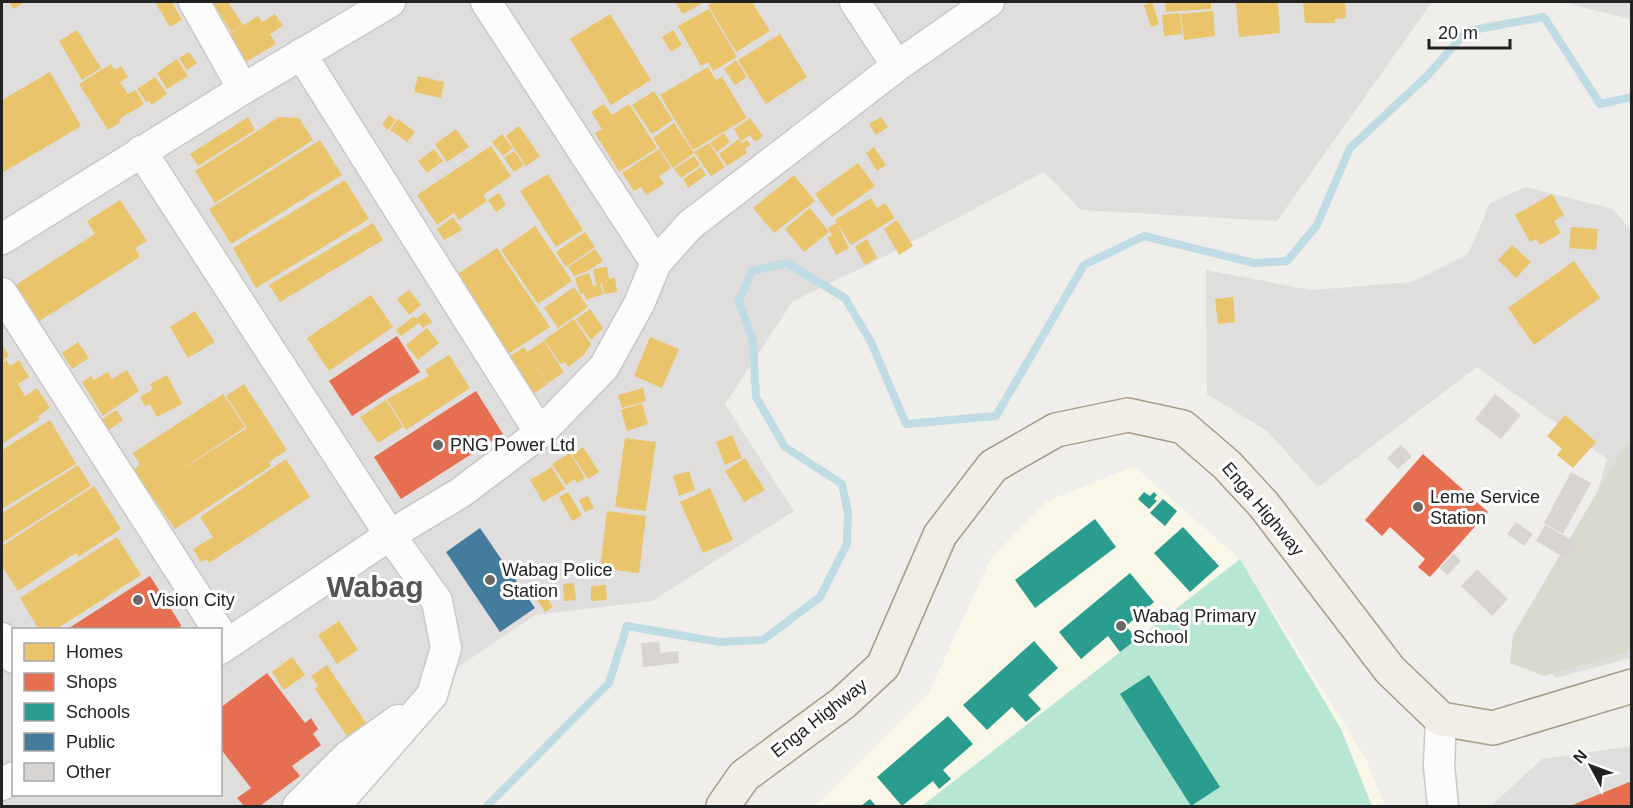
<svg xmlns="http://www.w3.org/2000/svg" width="1633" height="808" font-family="Helvetica,sans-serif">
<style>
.residential{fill:#dfdedc;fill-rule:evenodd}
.education{fill:#f8f7e8}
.construction{fill:#d9d9cd}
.pitch{fill:#b7e6d2}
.homes{fill:#e9c46a}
.shops{fill:#e76f51}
.schools{fill:#2a9d8f}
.public{fill:#457b9d}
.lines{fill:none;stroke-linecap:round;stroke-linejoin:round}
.stream{stroke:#bfdbe3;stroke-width:8}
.building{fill:#d7d4d2}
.minor-casing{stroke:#c9c8c7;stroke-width:33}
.major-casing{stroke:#a79c86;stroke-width:36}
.minor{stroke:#fdfcfc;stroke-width:30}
.major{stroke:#f3ede7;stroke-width:33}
.poi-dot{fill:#6a6968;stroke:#fff;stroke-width:2}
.labels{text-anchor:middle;stroke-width:6;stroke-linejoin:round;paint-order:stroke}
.poi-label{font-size:18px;fill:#222;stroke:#fff;text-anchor:start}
.street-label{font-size:18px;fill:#222;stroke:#fff}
.town-label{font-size:30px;font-weight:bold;fill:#555;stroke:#fff}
</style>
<rect width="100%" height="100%" fill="#f0eeeb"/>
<path class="residential" d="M2,2H1432L1277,221L1081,210L1044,172L874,262L793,301L725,404L794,511L652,601L535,615L340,747L283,806H2ZM14,630H220V794H14Z
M1560,2H1631V19Z
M1525,187L1613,209L1632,232L1631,658L1555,678L1547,665L1607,459L1477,367L1318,487L1267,431L1207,394L1206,270L1311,290L1412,282L1468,254L1490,203Z
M1631,746V806H1491L1542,759Z"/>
<path class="education" d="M1134,466L1240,559L1365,757L1385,806H815L928,694L991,558L1046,502Z"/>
<path class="construction" d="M1631,441V651L1544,676L1510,663L1513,635L1626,443Z"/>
<path class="pitch" d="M1240,559L1341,729L1372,806H922Z"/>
<path class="homes" d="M9,2H25L13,9Z
M155,2H172L182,20L170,27Z
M218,2H228L243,25L231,32L214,4Z
M675,2H699L701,4L683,14Z
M713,2H752L770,31L736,52L708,5Z
M1152,2L1159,24L1151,27L1144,5Z
M1165,2H1211V9L1166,12Z
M1236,2H1278L1280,33L1239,37Z
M1303,2H1345L1346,18L1335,19V23H1305Z
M709,9L737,57L713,71L708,62L701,66L678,26Z
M1213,11L1215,36L1184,40L1181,14Z
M1180,13L1182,34L1164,36L1162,15Z
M275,14L283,26L270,34L276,44L246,62L229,34L258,16L262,22Z
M610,14L651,80L611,105L570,39Z
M77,30L101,68L82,80L59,41Z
M673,30L682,45L671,52L662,37Z
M780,34L807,77L766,104L738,60Z
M189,52L197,63L187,70L179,58Z
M177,59L188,76L167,89L157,73Z
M736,60L747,77L735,85L724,69Z
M111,64L115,70L121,66L128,77L120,82L128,94L136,90L144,104L119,119L121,122L108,130L79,84Z
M708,67L716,80L722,77L747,118L693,150L660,95Z
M50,72L81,126L2,173V100Z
M418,76L444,82L441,98L414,92Z
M155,77L167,94L152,105L149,101L146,102L137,89Z
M654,91L673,120L652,134L632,105Z
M604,104L612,115L629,104L657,148L619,172L595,133L602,129L591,112Z
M389,115L396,120L388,130L382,125Z
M248,117L255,130L198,166L190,154Z
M279,117L299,118L313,140L215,203L195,171Z
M881,117L888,127L876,135L869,124Z
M750,118L763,136L755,142L750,135L741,141L734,129Z
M398,119L415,132L407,142L390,130Z
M674,123L694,153L673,168L653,138Z
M519,126L540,156L526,166L506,136Z
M456,129L469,147L447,162L435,144Z
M724,133L730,142L717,152L710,143Z
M502,134L513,148L503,156L492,142Z
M739,139L742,143L747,140L751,145L745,149L747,153L727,166L719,154Z
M320,140L342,175L231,244L209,209Z
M709,143L725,167L711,176L694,152Z
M491,146L511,176L483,195L487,201L459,220L454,213L437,225L417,195Z
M874,147L886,165L877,171L866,153Z
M434,149L443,161L427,173L418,161Z
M659,149L671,168L659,176L664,184L646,195L641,187L634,191L622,173Z
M514,151L524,165L514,172L504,158Z
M694,156L700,165L681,178L674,169Z
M858,163L875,186L832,217L815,194Z
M701,167L706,175L688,188L683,179Z
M548,174L583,230L556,247L520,191Z
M794,175L815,201L774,233L753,208Z
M345,180L369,219L256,288L233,248Z
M499,193L506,205L496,212L488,200Z
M1552,194L1564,215L1554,221L1561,233L1540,245L1536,239L1530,242L1515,215Z
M871,198L877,208L885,203L895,218L851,245L835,220Z
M120,200L147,241L135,248L140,257L38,322L14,286L95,234L87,221Z
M810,208L829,232L804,252L785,229Z
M453,217L462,230L444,240L437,229Z
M897,220L913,246L899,255L884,229Z
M373,223L383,240L280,302L269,285Z
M837,223L849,248L836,255L827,237L832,236L828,228Z
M535,226L572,281L538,304L501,250Z
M1571,227L1598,229L1596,250L1569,248Z
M585,232L595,247L566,267L556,252Z
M867,239L877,258L865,265L855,247Z
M1512,245L1531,262L1516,278L1498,260Z
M497,248L550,327L508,354L456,275Z
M595,249L603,261L586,272L574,276L568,267Z
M1574,261L1600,298L1534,345L1508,308Z
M607,267L609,279L615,278L617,292L604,294L602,283L600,284L603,294L586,300L584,293L580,294L575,278L589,273L593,286L599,284H596L593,269Z
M574,287L588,307L558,328L544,308Z
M409,290L421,305L409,315L397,299Z
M371,295L393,327L329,371L307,338Z
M1233,297L1235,322L1218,324L1215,299Z
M590,309L603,328L591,340L576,319Z
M195,311L215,342L188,358L170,327Z
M425,312L432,322L423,328L419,323L401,336L396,330L414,316L416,319Z
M574,319L591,344L584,355L568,367L565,362L561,364L544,340Z
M427,328L439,343L418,360L406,345Z
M650,337L679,349L662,388L634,376Z
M544,341L564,372L548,383L528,355L548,384L530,396L504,360L524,347L527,352Z
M78,342L89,358L72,369L62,353Z
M2,344L9,356L2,361Z
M449,355L470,388L406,430L387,399L429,376L425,370Z
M6,360L10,366L19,360L29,377L18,384L25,396L37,388L50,408L38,416L40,419L2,444V363Z
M127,370L139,391L103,416L82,382L91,376L94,380L108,372L112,379Z
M167,375L182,404L157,417L150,404L145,406L140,397L153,389L150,384Z
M244,384L287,450L269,462L271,466L175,529L133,470L140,465L133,453L223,394L245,427L172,476L247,428L226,396Z
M643,388L646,401L622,408L618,395Z
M386,400L403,427L378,443L360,417Z
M642,403L648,424L627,431L621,410Z
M116,410L123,420L109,430L102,419Z
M1565,415L1596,442L1573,468L1557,455L1562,449L1547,436Z
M50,420L76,464L2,509V450Z
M732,435L742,458L725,465L716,442Z
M625,438L656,442L646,511L615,507Z
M583,447L599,472L588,479L572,455Z
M570,453L585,478L577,483L575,479L566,485L552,464Z
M745,458L765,490L744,502L725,471Z
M286,459L310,497L209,563L207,559L201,562L193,549L213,537L200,517Z
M78,465L91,486L2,543V513Z
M552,467L565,489L543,502L530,480Z
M689,471L695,490L679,496L673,476Z
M94,486L121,529L78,557L76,553L18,591L2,566V546Z
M710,488L733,540L703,553L680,502Z
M568,492L582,515L572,521L559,497Z
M588,496L594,508L585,512L579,500Z
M607,511L646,516L639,573L600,568Z
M117,537L141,575L55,630H39L20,598Z
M574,583L576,600L564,601L563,584Z
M606,585L607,600L591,601V586Z
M543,592L553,607L545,612L535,596Z
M339,621L358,650L337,664L318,635Z
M292,657L305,675L284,690L272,672Z
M327,665L366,723L347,736L315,689L318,686L311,676Z"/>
<path class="shops" d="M397,336L420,372L352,416L329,381Z
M476,391L503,434L401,499L374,457Z
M1423,454L1488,512L1430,577L1418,567L1425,559L1390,527L1382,536L1365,520Z
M150,576L181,625L179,630H66Z
M267,673L305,723L311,718L318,729L313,734L321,745L292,766L300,776L260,806H244L237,798L251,788L220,748V708Z
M1632,781V806H1570Z"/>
<path class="schools" d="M1144,492L1150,496L1154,492L1157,495L1154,499L1157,501L1149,509L1138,499Z
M1163,499L1177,511L1165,526L1150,513Z
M1095,519L1116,547L1035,608L1015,580Z
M1183,527L1219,566L1190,592L1154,553Z
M1130,573L1154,602L1126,626L1137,639L1120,652L1108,636L1081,659L1059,632Z
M1034,641L1058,668L1028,695L1041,709L1026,722L1012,707L987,730L963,705Z
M1149,675L1220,787L1191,806L1120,694Z
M948,716L973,744L943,770L951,779L939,789L933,781L902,806L877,777Z
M870,799L876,806H861Z"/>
<path class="public" d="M480,528L535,608L500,632L446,552Z"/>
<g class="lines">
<path class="stream" d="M487,806L609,683L627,626L719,642L763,640L820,597L847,544L848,513L842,484L785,447L756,397L753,341L739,301L752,271L787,263L845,298L871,342L906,424L996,416L1084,265L1144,236L1254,263L1287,261L1317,225L1350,148L1427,76L1467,31L1544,17L1600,104L1632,97"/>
</g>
<path class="building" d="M1495,394L1521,415L1501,439L1475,419Z
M1401,445L1412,456L1398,469L1387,458Z
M1571,472L1591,483L1563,534L1544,523Z
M1516,522L1533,534L1524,546L1507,534Z
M1545,525L1577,543L1567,559L1536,541Z
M1454,553L1461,561L1447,575L1440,568Z
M1477,569L1508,599L1492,616L1461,586Z
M659,642L660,653L678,651L679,663L643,667L641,643Z"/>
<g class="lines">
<defs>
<path id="minor" d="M194,2L243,89
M486,2L656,263
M855,2L897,66
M301,54L540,433
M141,151L390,535L437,601L446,648L432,695L335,806
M2,239L243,89L390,2
M2,293L218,630
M2,638L14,658
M220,649L390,535L460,493L540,433L604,367L639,304L656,263L690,225L897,66L989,2
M1441,719L1439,766L1443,806
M2,785L14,777
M298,806L348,756L398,720"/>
<path id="major" d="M723,806L744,776L843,703L883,666L940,535L993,466L1056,430L1128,415L1183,427L1227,465L1264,505L1390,670L1441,719L1493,728L1632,686"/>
</defs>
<use href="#minor" class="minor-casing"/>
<use href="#major" class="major-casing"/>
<use href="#minor" class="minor"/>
<use href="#major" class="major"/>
</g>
<g class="poi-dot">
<circle cx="438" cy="445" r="6"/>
<circle cx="1418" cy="507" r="6"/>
<circle cx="490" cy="580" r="6"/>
<circle cx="138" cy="600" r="6"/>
<circle cx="1121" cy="626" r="6"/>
</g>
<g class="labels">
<g class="poi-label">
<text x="450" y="451">PNG Power Ltd</text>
<text x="1430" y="503">Leme Service<tspan x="1430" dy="21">Station</tspan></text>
<text x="502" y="576">Wabag Police<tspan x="502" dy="21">Station</tspan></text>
<text x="150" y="606">Vision City</text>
<text x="1133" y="622">Wabag Primary<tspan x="1133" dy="21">School</tspan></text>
</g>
<g class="street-label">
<text transform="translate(1263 509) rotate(50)" y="6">Enga Highway</text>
<text transform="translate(819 718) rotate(-38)" y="6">Enga Highway</text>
</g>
<g class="town-label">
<text x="375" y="597">Wabag</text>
</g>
</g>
<rect width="1633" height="808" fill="none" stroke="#222222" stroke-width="6"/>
<rect x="12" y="628" width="210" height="168" fill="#ffffff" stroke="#a7a7a7" stroke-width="1.5"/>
<rect x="24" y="643" width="30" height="18" fill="#e9c46a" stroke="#a7a7a7" stroke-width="1.5"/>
<text x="66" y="658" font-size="18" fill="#222222">Homes</text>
<rect x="24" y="673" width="30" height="18" fill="#e76f51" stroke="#a7a7a7" stroke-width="1.5"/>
<text x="66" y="688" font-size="18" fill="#222222">Shops</text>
<rect x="24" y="703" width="30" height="18" fill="#2a9d8f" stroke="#a7a7a7" stroke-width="1.5"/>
<text x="66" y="718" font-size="18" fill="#222222">Schools</text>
<rect x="24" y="733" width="30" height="18" fill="#457b9d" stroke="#a7a7a7" stroke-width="1.5"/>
<text x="66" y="748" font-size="18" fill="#222222">Public</text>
<rect x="24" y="763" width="30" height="18" fill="#d7d4d2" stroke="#a7a7a7" stroke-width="1.5"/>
<text x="66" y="778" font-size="18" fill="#222222">Other</text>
<g transform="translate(1591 766) rotate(311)" stroke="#ffffff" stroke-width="4.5" paint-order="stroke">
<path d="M0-4.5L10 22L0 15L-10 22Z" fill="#222222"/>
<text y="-9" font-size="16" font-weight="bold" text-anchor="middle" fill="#222222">N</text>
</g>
<path d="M1429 39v9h81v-9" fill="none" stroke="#222222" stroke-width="3"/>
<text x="1438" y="39" font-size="18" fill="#222222" stroke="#ffffff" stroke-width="4.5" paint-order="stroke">20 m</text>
</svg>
